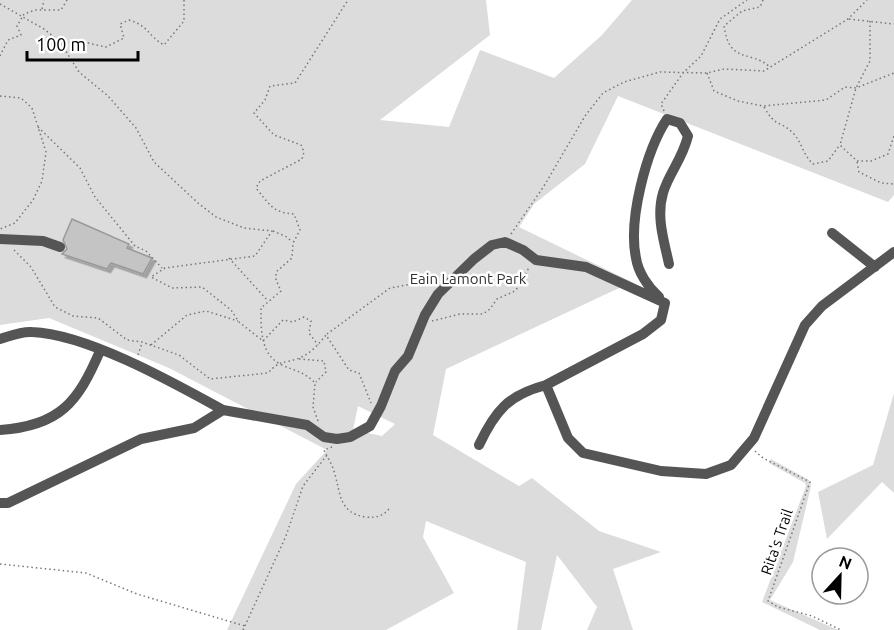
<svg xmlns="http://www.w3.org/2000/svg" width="894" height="630" font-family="Ubuntu,sans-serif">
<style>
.green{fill:#dcdcdc;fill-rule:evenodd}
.building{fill:#c4c4c4;stroke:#999;stroke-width:1.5;filter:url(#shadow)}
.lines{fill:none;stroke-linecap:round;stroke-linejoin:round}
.path{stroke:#777;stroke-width:1.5;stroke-dasharray:1.5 3;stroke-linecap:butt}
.minor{stroke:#555;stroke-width:10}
.labels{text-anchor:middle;stroke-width:5;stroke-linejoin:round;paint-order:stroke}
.park-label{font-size:15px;fill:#333;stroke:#fff}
.street-label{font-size:15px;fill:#000;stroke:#fff}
</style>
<defs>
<filter id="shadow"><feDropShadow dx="3.5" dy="3.5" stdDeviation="0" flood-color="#0004"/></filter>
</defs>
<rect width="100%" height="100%" fill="#fff"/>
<path class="green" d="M0,0H486L490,35L380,120L449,127L480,50L554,78L602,35L632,0H894V195L888,202L618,96L585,164L534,204L519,227L632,282L446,369L433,435L519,486L532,478L599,531L661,552L613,569L633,630H587L597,607L557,555L541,630H517L526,562L426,521L423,537L454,593L386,630H227L296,484L327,450L169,368L49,318L0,325ZM358,406L395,424L382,436L353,430Z
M894,393V493L882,482L827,539L818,492L873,465Z
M771,459L809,480L811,486L793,562L770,600L838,630H820L762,602L806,486L805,483L769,463Z"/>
<path class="building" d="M72,219L129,244L127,248L152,258L143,274L111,263L107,269L62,254L67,249L63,240Z"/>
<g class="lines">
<path class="path" d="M184,0V21L164,45C147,35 149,26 129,20L120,24L124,38L106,47L88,43L60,42L79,72L108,96L136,128L154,162L198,203L216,217L244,228L272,231L255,256L165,268L151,277L172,288L202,287L231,310L239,322L263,341L283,320L293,322L304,317L311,321L309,333L318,345
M763,0L760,7L742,11L724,26C730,65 749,49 770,67
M0,4L44,29L59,41
M42,9L44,0
M849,19L894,24
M870,21V61L856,88L840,145L857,161H871L888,154L894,136
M0,56L8,40L21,35L17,26L24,14L35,10H61L67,0
M707,73L714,91L738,101L763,106L826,100L845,87L856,88L894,73
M0,96L21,98L32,108L46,152L42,181L33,200L15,223L0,229
M764,107C776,128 779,120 792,132C801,140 803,155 813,164L828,161L839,146
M664,111L661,104L683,73L701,56L720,19L747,0
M38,127L80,168L95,197L135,246L146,251L162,268
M857,162L859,172L881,183L894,184
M273,231L287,237L292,242
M511,234L544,186L585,116L603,93L624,82L660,72L707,73L724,69L764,71L848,19L867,0
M14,250L31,267L55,307L73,316L98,318L127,340L142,342L179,355L210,379L268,373C280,360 281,364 297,359C309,355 318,345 326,335L349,370L359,373L371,403
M229,258L268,301
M432,321L460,314H483L490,309L497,299L513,292L521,285L529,267
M327,334L390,288L412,284L430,276L443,275
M151,345L187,315L206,311L238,321
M138,355L142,343
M299,359L324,361L326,372L316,382
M318,421L313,407L315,383C305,372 295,371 282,365C260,355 261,329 261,308L281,291L276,280V272L292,258L293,243L300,230L294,214C273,213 269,204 256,188L260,181L302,159L304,152L301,145L274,135L254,113L265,100L270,86L295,83L348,0
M332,447L324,450C327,457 332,464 334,471C341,493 338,513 366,517C377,518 383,516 390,508
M755,451L763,458L810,482L768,601L778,607L812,616L841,630
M0,564L86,573L137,594L245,626
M243,630L286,536L303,486L327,455"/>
<path class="minor" d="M832,233L875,267
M0,239L43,241L60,247
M659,297C648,287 638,272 636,258C628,220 646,151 667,119L680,123L688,136C682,160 669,173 663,193C656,217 664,241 669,264
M665,303L661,320L643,334L546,385L568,438L583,453L661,471L706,474L731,465L754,438L805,325L822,306L894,252
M0,339C10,336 22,331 32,332C87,334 174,383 223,410L194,428L141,439L8,503H0
M223,410L307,425L324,437L337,439L350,437L370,426L381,406L395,371L408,356L425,315L438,294L474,259L492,245L505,242L523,250L536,260L586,267L665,303
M0,430C60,426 78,402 100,351
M479,445C495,411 508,395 546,385"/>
</g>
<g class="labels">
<g class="park-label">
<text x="468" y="284">Eain Lamont Park</text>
</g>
<g class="street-label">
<text transform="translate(777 542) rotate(-71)" y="5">Rita's Trail</text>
</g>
</g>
<g transform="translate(840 576) rotate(22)"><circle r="28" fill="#ffffff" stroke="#999999" stroke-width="1.5"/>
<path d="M0-4.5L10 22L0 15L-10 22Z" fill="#000000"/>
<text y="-9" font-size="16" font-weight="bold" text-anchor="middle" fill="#000000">N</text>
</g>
<path d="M27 51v9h111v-9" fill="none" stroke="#000000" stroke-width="3"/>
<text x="36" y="51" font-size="18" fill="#000000" stroke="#ffffff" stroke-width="4.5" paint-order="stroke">100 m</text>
</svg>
